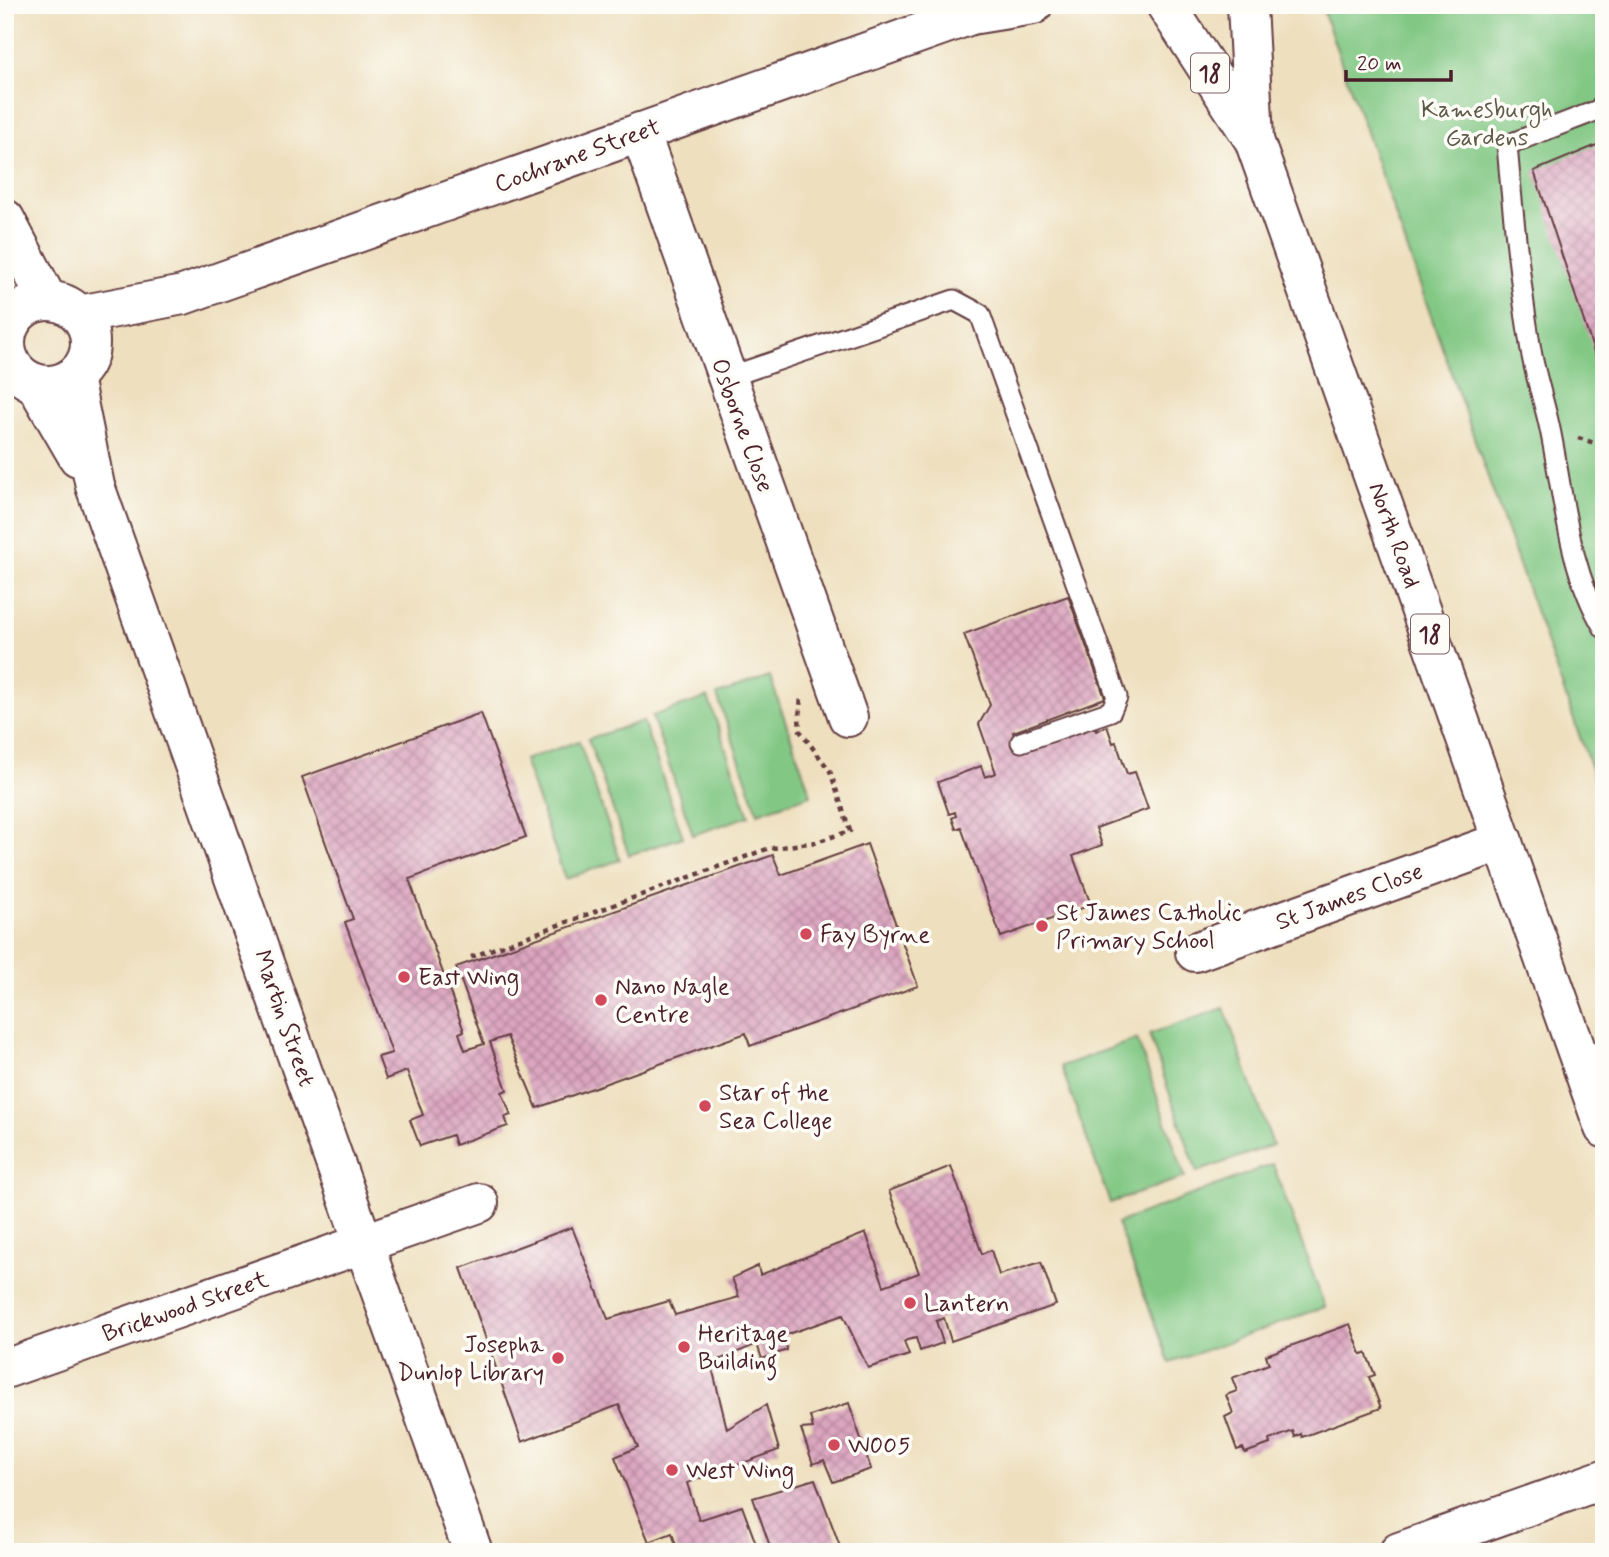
<svg xmlns="http://www.w3.org/2000/svg" width="1609" height="1557" font-family="Mynerve,sans-serif">
<style>
.green{fill:#82c884;stroke:#667458;stroke-width:2}
.building{fill:url(#building-cross-hatch)}
.lines{fill:none;stroke-linecap:round;stroke-linejoin:round}
.lane-casing{stroke:#633c41;stroke-width:23}
.street-casing{stroke:#633c41;stroke-width:42}
.secondary-casing{stroke:#633c41;stroke-width:42}
.primary-casing{stroke:#633c41;stroke-width:42}
.path{stroke:#633c41;stroke-width:4.5;stroke-dasharray:5 5;stroke-linecap:butt}
.lane{stroke:#fff;stroke-width:19}
.street{stroke:#fff;stroke-width:38}
.secondary{stroke:#fff;stroke-width:38}
.primary{stroke:#fff;stroke-width:38}
.poi-dot{fill:#d1495b;stroke:#fdfcf7;stroke-width:2.5}
.labels{text-anchor:middle;stroke-width:7;stroke-linejoin:round;paint-order:stroke}
.shield{fill:#fdfcf7;stroke:#806168;stroke-width:2}
.shield-label{font-size:23px;font-weight:bold;fill:#4a1f2b}
.park-label{font-size:24px;fill:#5e5a4a;stroke:#fdfcf7}
.street-label{font-size:24px;fill:#4a1f2b;stroke:#fdfcf7}
.poi-label{font-size:24px;fill:#4a1f2b;stroke:#fdfcf7;text-anchor:start}
</style>
<defs>
<pattern id="building-cross-hatch" width="8" height="8" patternUnits="userSpaceOnUse" patternTransform="scale(1.75)"><rect width="8" height="8" fill="#dca6c0"/><path d="M0 0l8 8M0 8l8-8" fill="none" stroke="#b4879c"/></pattern>
</defs>
<rect width="100%" height="100%" fill="#fdfcf7"/>
<filter id="ink" filterUnits="userSpaceOnUse"><feTurbulence type="fractalNoise" baseFrequency=".0143" numOctaves="2"/><feDisplacementMap in="SourceGraphic" scale="14" xChannelSelector="R" yChannelSelector="G"/><feConvolveMatrix kernelMatrix="1 2 1 2 8 2 1 2 1" color-interpolation-filters="sRGB"/></filter>
<filter id="wash" filterUnits="userSpaceOnUse"><feTurbulence type="fractalNoise" baseFrequency=".00686" numOctaves="4" result="noise"/><feDisplacementMap in="SourceGraphic" scale="28" xChannelSelector="R" yChannelSelector="G"/><feGaussianBlur stdDeviation="1.57" result="paint"/><feColorMatrix in="noise" values="0 0 0 0 0 0 0 0 0 0 0 0 0 0 0 0 0 1.4 0 .05"/><feComposite in="paint" operator="in"/></filter>
<g filter="url(#wash)">
<rect width="100%" height="100%" fill="#eedfbe"/>
<path class="green" d="M1321,5H1604V805Z
M770,677L811,795L758,813L717,695Z
M708,697L749,816L693,835L652,716Z
M643,721L683,837L629,855L588,739Z
M579,741L620,860L565,879L524,760Z
M1224,1008L1273,1145L1197,1172L1149,1034Z
M1137,1039L1185,1177L1110,1203L1061,1066Z
M1273,1164L1325,1307L1170,1363L1117,1223Z"/>
<g id="blocks">
<path class="building" d="M1604,142V379H1603L1534,171Z
M1068,596L1105,698L1013,732L1020,751L1093,724L1096,731L1107,726L1113,743L1116,742L1127,774L1135,772L1148,809L1096,828L1102,845L1073,856L1091,905L1001,937L961,827L956,829L952,818L956,816L955,812L949,814L938,782L981,766L985,777L996,773L979,724L990,705L964,634Z
M481,713L526,837L409,879L464,1031L459,1033L465,1050L484,1044L456,967L773,855L781,875L867,844L918,986L750,1046L746,1033L537,1108L507,1036L490,1042L507,1090L502,1092L511,1115L505,1117L508,1126L455,1145L452,1135L420,1146L410,1120L423,1115L407,1071L386,1079L378,1057L392,1053L345,922L353,919L302,777Z
M951,1166L982,1254L991,1250L999,1275L1041,1262L1056,1305L951,1341L944,1318L936,1321L943,1343L920,1351L916,1338L907,1340L904,1342L909,1355L868,1368L843,1315L785,1335L787,1350L762,1359L757,1344L711,1363L727,1429L766,1405L779,1450L687,1483L699,1520L742,1506L759,1552H678L672,1533L649,1542L615,1457L638,1447L619,1405L522,1442L461,1268L572,1227L608,1319L669,1301L675,1315L739,1297L732,1278L758,1266L760,1275L866,1233L884,1286L919,1273L889,1191Z
M1350,1324L1361,1354L1366,1353L1375,1375L1369,1377L1381,1408L1302,1437L1301,1434L1295,1437L1293,1431L1269,1440L1270,1444L1245,1453L1243,1448L1237,1450L1225,1417L1233,1413L1226,1395L1237,1391L1232,1378L1269,1364L1266,1355Z
M849,1403L871,1469L833,1482L824,1460L813,1464L801,1429L813,1428L810,1416Z
M815,1479L842,1552H772L753,1498Z"/>
</g>
</g>
<g filter="url(#ink)">
<use href="#blocks" fill-opacity="0" stroke="#633c41" stroke-width="2"/>
<g class="lines">
<defs>
<path id="lane" d="M1604,104L1598,110L1507,145C1513,216 1520,287 1532,356C1537,382 1546,408 1551,434C1564,499 1569,570 1604,628
M726,378L954,300L980,314L1117,697L1111,711L1021,742"/>
<path id="street" d="M640,132L848,717
M73,377L95,486L473,1552
M35,383L78,457
M1195,952L1503,841
M5,1369L479,1203
M1399,1552L1604,1479"/>
<path id="secondary" d="M5,219L48,301
M6 343a42 42 0 1 1 84 0a42 42 0 1 1-84 0Z
M79,315L183,295L971,15L1033,5"/>
<path id="primary" d="M1166,5L1254,140L1604,1128
M1247,5L1254,138"/>
</defs>
<use href="#lane" class="lane-casing"/>
<use href="#street" class="street-casing"/>
<use href="#secondary" class="secondary-casing"/>
<use href="#primary" class="primary-casing"/>
<path class="path" d="M1578,438L1598,444L1604,442
M471,957L767,849L816,842L850,831L830,771L800,731L799,717L801,697"/>
<use href="#lane" class="lane"/>
<use href="#street" class="street"/>
<use href="#secondary" class="secondary"/>
<use href="#primary" class="primary"/>
</g>
</g>
<g class="poi-dot">
<circle cx="1042" cy="926" r="7"/>
<circle cx="806" cy="934" r="7"/>
<circle cx="404" cy="977" r="7"/>
<circle cx="601" cy="1000" r="7"/>
<circle cx="705" cy="1106" r="7"/>
<circle cx="910" cy="1303" r="7"/>
<circle cx="684" cy="1347" r="7"/>
<circle cx="558" cy="1358" r="7"/>
<circle cx="834" cy="1445" r="7"/>
<circle cx="672" cy="1470" r="7"/>
</g>
<g class="labels">
<g class="shield">
<rect x="1191" y="53.5" width="38" height="39" rx="5"/>
<rect x="1411" y="614.5" width="38" height="39" rx="5"/>
</g>
<g class="shield-label">
<text x="1210" y="81">18</text>
<text x="1430" y="642">18</text>
</g>
<g class="park-label">
<text x="1487" y="117">Kamesburgh<tspan x="1487" dy="28">Gardens</tspan></text>
</g>
<g class="street-label">
<text transform="translate(577 155) rotate(-20)" y="8">Cochrane Street</text>
<text transform="translate(743 425) rotate(70)" y="8">Osborne Close</text>
<text transform="translate(1395 535) rotate(70)" y="8">North Road</text>
<text transform="translate(1349 896) rotate(-20)" y="8">St James Close</text>
<text transform="translate(285 1018) rotate(71)" y="8">Martin Street</text>
<text transform="translate(185 1306) rotate(-19)" y="8">Brickwood Street</text>
</g>
<g class="poi-label">
<text x="1056" y="920">St James Catholic<tspan x="1056" dy="28">Primary School</tspan></text>
<text x="820" y="942">Fay Byrne</text>
<text x="418" y="985">East Wing</text>
<text x="615" y="994">Nano Nagle<tspan x="615" dy="28">Centre</tspan></text>
<text x="719" y="1100">Star of the<tspan x="719" dy="28">Sea College</tspan></text>
<text x="924" y="1311">Lantern</text>
<text x="698" y="1341">Heritage<tspan x="698" dy="28">Building</tspan></text>
<text x="544" y="1352" text-anchor="end">Josepha<tspan x="544" dy="28">Dunlop Library</tspan></text>
<text x="848" y="1453">W005</text>
<text x="686" y="1478">West Wing</text>
</g>
</g>
<rect width="1609" height="1557" fill="none" stroke="#fdfcf7" stroke-width="28"/>
<path d="M1346 70v10h105v-10" fill="none" stroke="#4a1f2b" stroke-width="3.5"/>
<text x="1357" y="70" font-size="21" fill="#4a1f2b" stroke="#fdfcf7" stroke-width="5" paint-order="stroke">20 m</text>
</svg>
